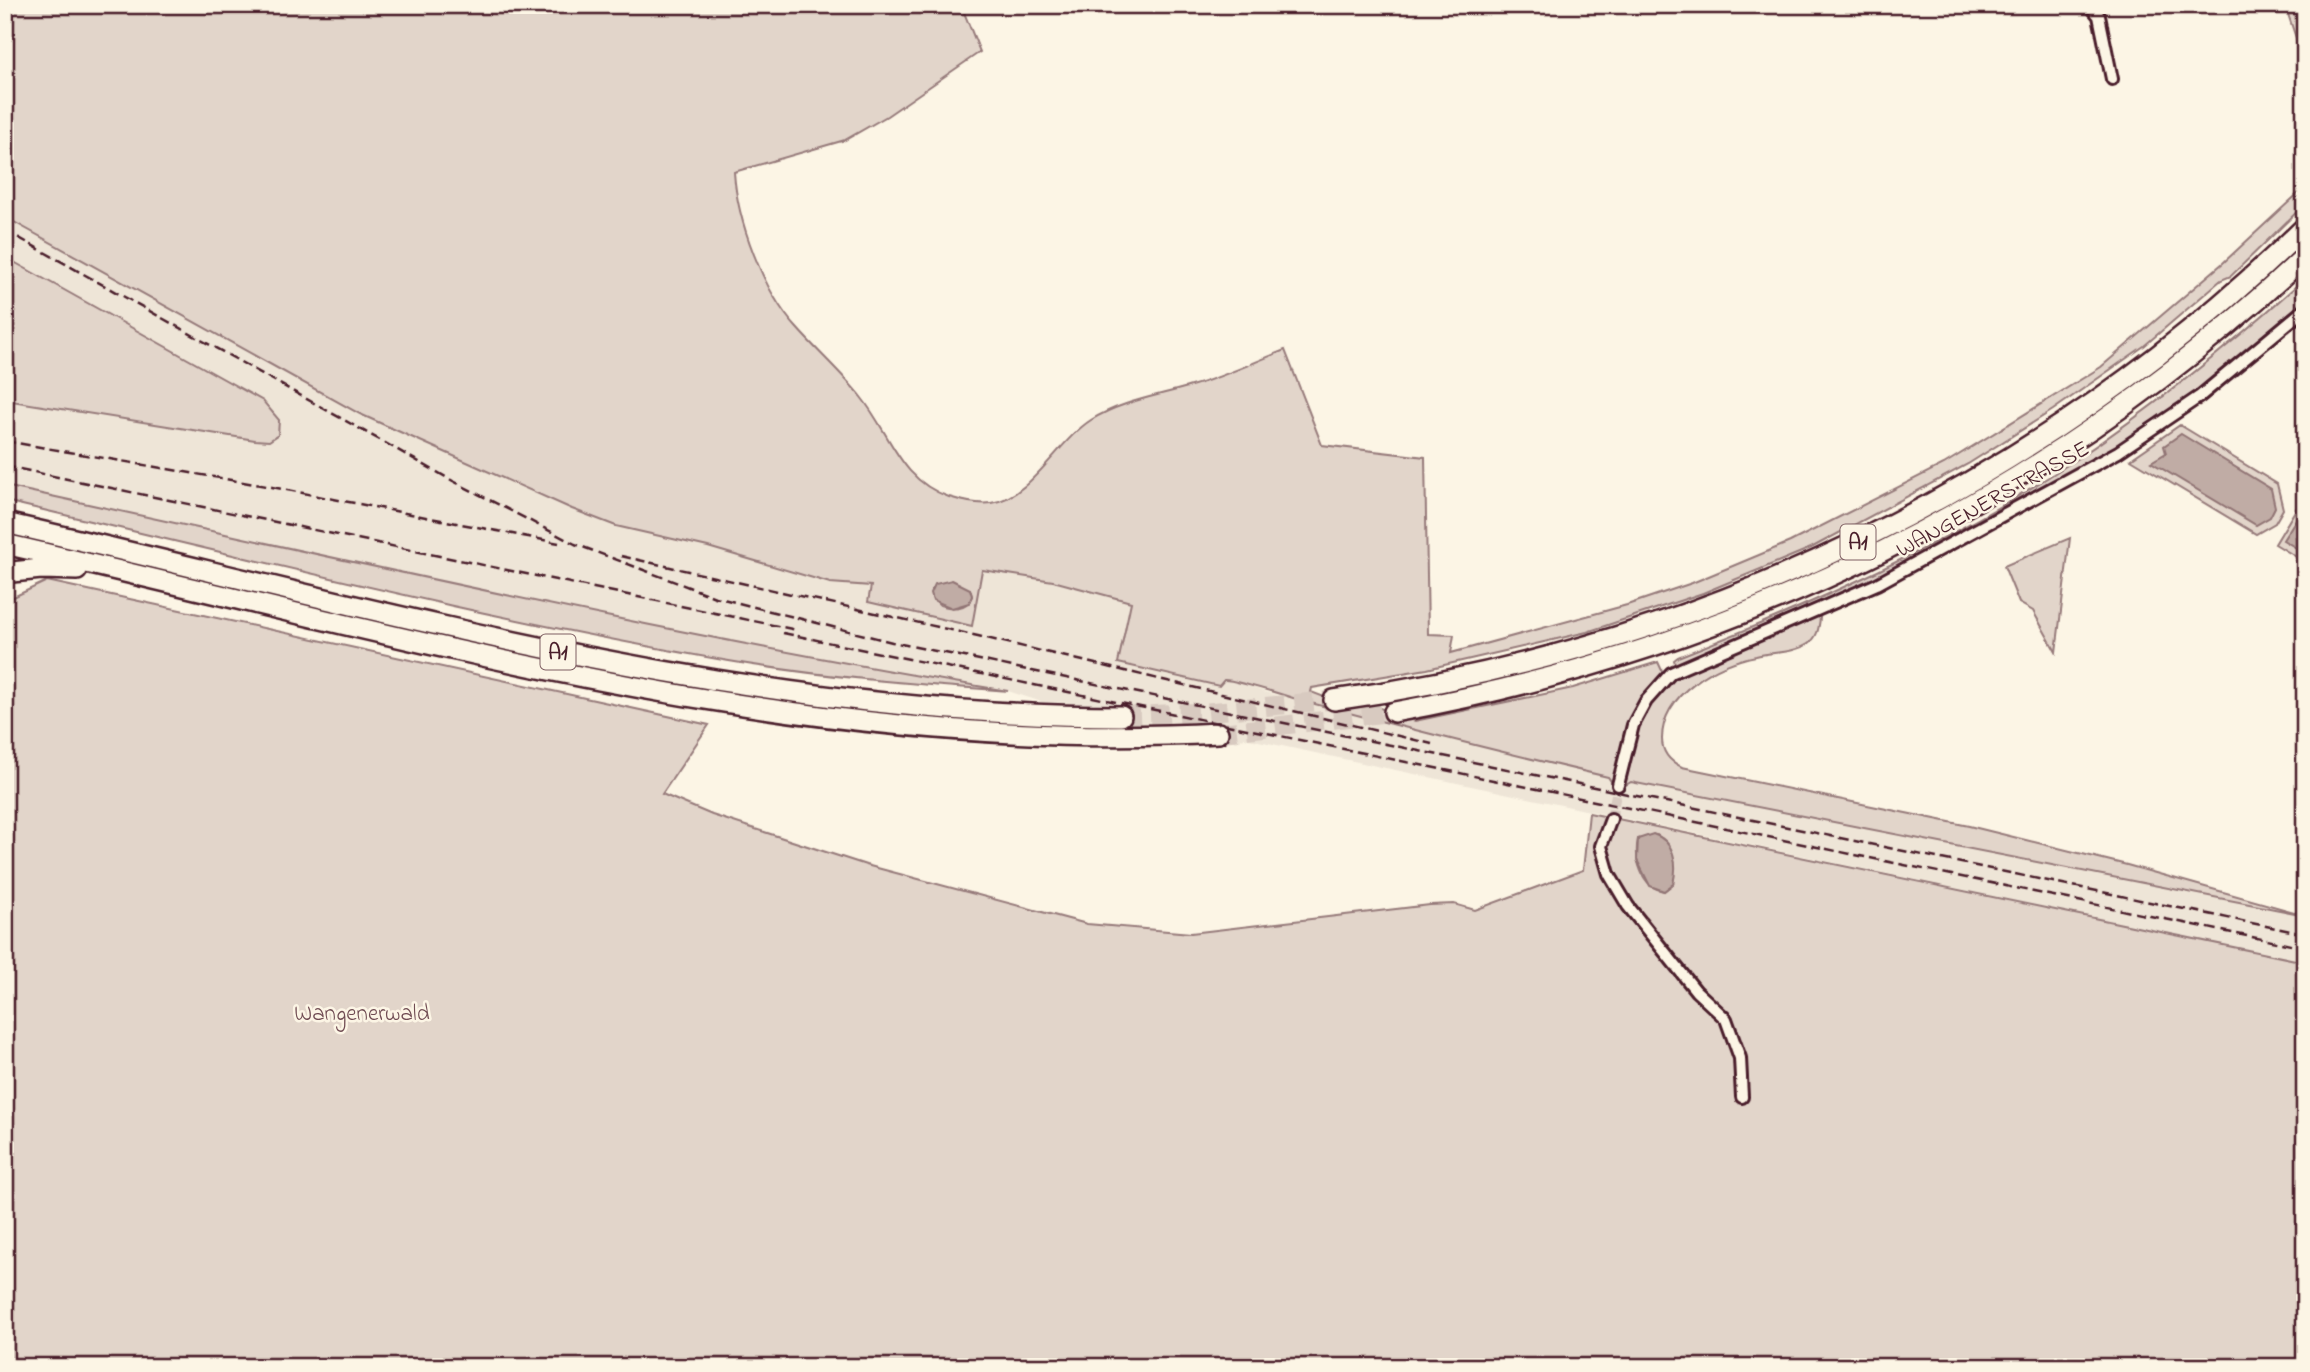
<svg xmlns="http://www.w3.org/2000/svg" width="2310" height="1372" font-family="'Indie Flower',sans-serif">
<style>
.built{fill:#eee5d7}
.green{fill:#e2d5ca;stroke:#967a7a;stroke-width:2;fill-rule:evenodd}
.water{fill:#c0aca5;stroke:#917474;stroke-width:2}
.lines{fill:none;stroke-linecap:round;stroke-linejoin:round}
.minor-tunnel{stroke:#d8cac0;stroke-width:10;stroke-dasharray:10 5;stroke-linecap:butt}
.motorway-tunnel{stroke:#d8cac0;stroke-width:19;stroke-dasharray:19 10;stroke-linecap:butt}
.minor-casing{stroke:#4a1f2b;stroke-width:16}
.motorway-casing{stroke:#4a1f2b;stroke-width:24}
.minor{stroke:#fcf5e5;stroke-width:10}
.motorway{stroke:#fcf5e5;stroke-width:19}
.rail{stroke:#4a1f2b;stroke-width:2.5;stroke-dasharray:10 5;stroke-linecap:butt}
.labels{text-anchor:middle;stroke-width:5;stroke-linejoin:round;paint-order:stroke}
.shield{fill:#fcf5e5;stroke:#7f5f63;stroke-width:2}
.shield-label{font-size:21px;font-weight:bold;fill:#4a1f2b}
.street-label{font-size:23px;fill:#4a1f2b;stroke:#fcf5e5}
.park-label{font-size:23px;fill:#704c53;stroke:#fcf5e5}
</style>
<rect width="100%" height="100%" fill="#fcf5e5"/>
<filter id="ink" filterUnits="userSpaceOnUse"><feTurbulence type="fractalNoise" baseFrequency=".0143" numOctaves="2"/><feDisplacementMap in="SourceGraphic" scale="14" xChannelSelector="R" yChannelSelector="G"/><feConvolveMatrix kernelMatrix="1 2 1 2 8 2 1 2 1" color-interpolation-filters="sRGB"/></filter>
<g filter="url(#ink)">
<path class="built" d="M5,217L360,414L616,526L708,547L830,583L871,586L868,602L972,626L982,570L1021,575L1106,594L1132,602L1118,662L1219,686L1224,680H1233L1265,692L1417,731L1608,777L1613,784L1631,782L1686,792L1690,769L1944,820L2127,865L2305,914V962L1244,738L1236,742L1201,724L1145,727L1098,704L1042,702L1008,691L854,666L474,590L5,486V400L255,440L270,406L5,257Z"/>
<path class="green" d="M5,5H961L980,52L887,116L845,140L734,172C737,220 763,291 796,327C817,351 841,372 861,397C891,434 899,480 949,497C962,501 977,505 991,503C1030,498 1058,441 1091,420C1121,401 1158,396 1191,386C1223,377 1254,362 1285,350L1322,445L1425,457L1428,634L1454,635L1451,653L1627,605L1692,583L1790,542L1944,464L2101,367L2223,263L2305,187V204L2231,276L2221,280L2144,346L2053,410L1968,464L1811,548L1703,593L1587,632L1427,669L1312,688L1311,692L1350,707L1369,704L1415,721L1573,688L1658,662L1665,677L1677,669L1674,660L1678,657C1814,604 1949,543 2072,462C2154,407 2232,344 2305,278V309L2177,413L1821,610C1819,623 1820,636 1808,644C1794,653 1772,652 1756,656C1718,663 1662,693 1662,739C1662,753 1671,762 1682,767L1969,826L2127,865L2305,915L1631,782L1624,786L1613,784L1608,777C1508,754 1410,729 1311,703C1295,699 1235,679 1224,680L1219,686L1118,663L1131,602L1053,581L982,570L972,626L868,602L871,586L830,583L708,547L616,526L572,509L360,414L5,217ZM970,589L972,596C966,610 953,609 940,605L932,597V590Z
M2285,5H2305V65Z
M5,257L263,401L279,420L278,435L269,441L255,440L5,400Z
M2180,425L2277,484L2283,509L2275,523L2256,534L2131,459Z
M5,486C339,558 671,636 1008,691C915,684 821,677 729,661C485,619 246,557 5,501Z
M2302,499L2305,509L2284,540L2305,553V562L2275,544Z
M2070,538L2056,652L2033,611L2019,603L2004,566Z
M47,581L709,725L662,794L712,815L866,865L1087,924L1191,933L1430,905L1454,904L1475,910L1583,870L1589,813L2305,962V1367H5V601ZM1657,835C1673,844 1676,867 1673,884L1664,891C1641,888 1634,858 1638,839Z"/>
<path class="water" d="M2181,434L2271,489L2275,507L2270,517L2256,525L2151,462L2166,453L2164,446Z
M2303,508L2305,509V553L2283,540Z
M952,580L970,589L972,596L969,603L952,608L933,600L931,593L935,584Z
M1653,834C1675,841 1678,864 1673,884L1664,891L1650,886L1637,860L1638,839Z"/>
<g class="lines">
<path class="minor-tunnel" d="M1611,819L1618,785"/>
<path class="motorway-tunnel" d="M1121,716L1207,712L1334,700
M1218,733L1394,712"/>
<defs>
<path id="minor" d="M2090,5L2099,16L2112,79
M2304,5L2305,8
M1618,785L1633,725L1646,701L1671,673L1877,584L2118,452L2199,397L2305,309
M1611,819L1601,846L1609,874L1628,906L1696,991L1726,1019L1740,1058L1742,1097"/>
<path id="motorway" d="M5,523C374,607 740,716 1121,716
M5,544C404,635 804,756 1218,733
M12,572L41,569L77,570
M1334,700C1700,649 2041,485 2305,227
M1394,712C1738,650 2051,496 2305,256"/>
</defs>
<use href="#minor" class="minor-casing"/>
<use href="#motorway" class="motorway-casing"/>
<use href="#minor" class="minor"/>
<use href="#motorway" class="motorway"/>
<path class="rail" d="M5,230L453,481L575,544L715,597L892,642L2305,934
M5,441L272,487L559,543
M5,466L797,630
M621,556L978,636L1432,744
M783,633L2305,948"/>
</g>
</g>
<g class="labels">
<g class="shield">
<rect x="1840.5" y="524.5" width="35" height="35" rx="5"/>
<rect x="540.5" y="634.5" width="35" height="35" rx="5"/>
</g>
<g class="shield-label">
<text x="1858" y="549">A1</text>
<text x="558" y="659">A1</text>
</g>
<g class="street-label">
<text transform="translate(1992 498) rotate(-29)" y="8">WANGENERSTRASSE</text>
</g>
<g class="park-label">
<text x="362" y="1020">Wangenerwald</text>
</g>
</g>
<rect width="2310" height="1372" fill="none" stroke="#fcf5e5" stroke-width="28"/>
<rect x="14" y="14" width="2282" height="1344" fill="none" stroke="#4a1f2b" stroke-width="2.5" filter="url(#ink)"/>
</svg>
